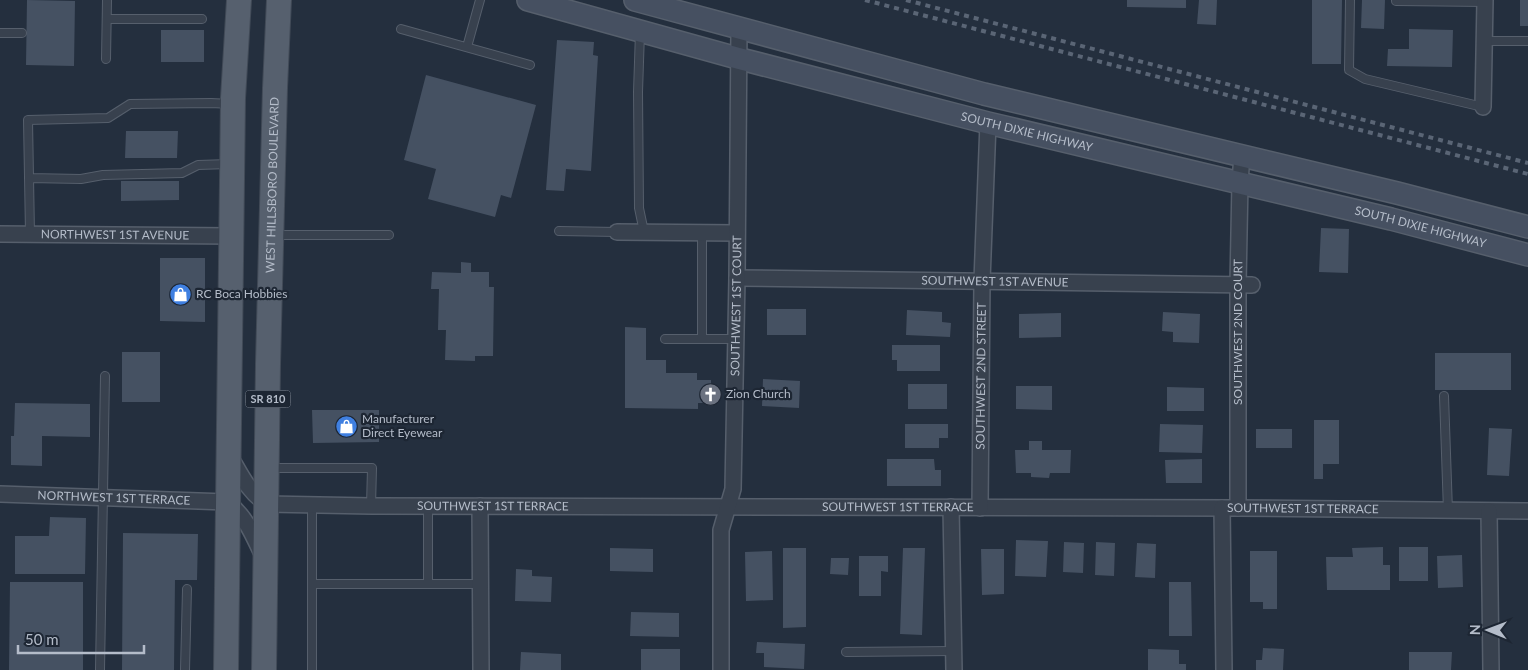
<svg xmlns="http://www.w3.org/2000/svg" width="1528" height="670" font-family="Lato,sans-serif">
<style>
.building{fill:#455162}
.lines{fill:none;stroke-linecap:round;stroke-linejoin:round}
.lane-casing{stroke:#565f6c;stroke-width:10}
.street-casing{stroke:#565f6c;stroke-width:18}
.secondary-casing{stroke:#565f6c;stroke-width:24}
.primary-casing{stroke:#414a57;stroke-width:26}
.lane{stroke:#38414e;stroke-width:8}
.street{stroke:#38414e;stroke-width:15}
.secondary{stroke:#465061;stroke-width:21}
.primary{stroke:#56606e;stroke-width:24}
.rail{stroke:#5a6575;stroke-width:4;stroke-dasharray:5 5;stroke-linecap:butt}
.labels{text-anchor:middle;stroke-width:4.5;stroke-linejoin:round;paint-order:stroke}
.shield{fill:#1d2633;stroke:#878f9c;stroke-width:1}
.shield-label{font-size:11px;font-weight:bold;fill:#b4bcc9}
.street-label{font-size:12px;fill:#b4bcc9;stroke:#1d2633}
.poi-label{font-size:12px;fill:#b4bcc9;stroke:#1d2633;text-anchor:start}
</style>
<rect width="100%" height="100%" fill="#242f3e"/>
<path class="building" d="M27,0L75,1L74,66L26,65Z
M1127,0H1186V8L1127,7Z
M1199,0H1217L1216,25L1197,24Z
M1312,0H1342L1341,64H1312Z
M1362,0H1385L1384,29L1361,28Z
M1520,0H1528V26H1520Z
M1409,29L1453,30L1452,67L1387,66L1388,49H1409Z
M161,30H204V62H161Z
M557,40L594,42L593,55L598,56L591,171L566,169L564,191L546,190Z
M426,75L536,105L511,198L501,195L495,217L428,199L436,169L404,160Z
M126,131H178L177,158H125Z
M121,181H179V200L121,201Z
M1321,228L1349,229L1348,273L1319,272Z
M160,258H205V322L160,321Z
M461,262L471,263V272H489V287H494L493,356H475V361L445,360L446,330H438L439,289H431L432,272L461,273Z
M767,309H806V335H767Z
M907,310L942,312V322L951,323L950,337L906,335Z
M1163,312L1200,314L1199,343L1173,342V332L1162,331Z
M1061,313V337L1019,338V314Z
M625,327L646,328V360H666V373H697V380H711V403H698V409L625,408Z
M892,345H940V371H897V360H892Z
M122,352H160V402H122Z
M1435,353H1511V390H1435Z
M763,379L800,381L799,408L762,406Z
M908,384H947V409H908Z
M1016,386H1052V410L1016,409Z
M1167,387L1204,388V411H1167Z
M15,403L90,404V437L42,436V466L11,465V436H14Z
M312,410H379V442L313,443Z
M1314,420H1339V464H1323V479H1314Z
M905,424H948V438H939V448H905Z
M1160,424L1203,425L1202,453L1159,452Z
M1489,428L1512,429L1509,476L1487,475Z
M1256,429H1292V448H1256Z
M1029,441H1042V450H1071L1070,473H1050L1049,478L1031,477V473H1016L1015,450H1029Z
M887,459H934L935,470H941V486H887Z
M1202,459V483H1166L1165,460Z
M50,517L86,518L85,574H15V536H49Z
M123,533L198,534L197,580H175L174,670H122Z
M1016,540L1048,541L1046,577L1015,576Z
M1064,542L1084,543L1083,573L1063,572Z
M1096,542L1115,543L1114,576L1095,575Z
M1137,543L1156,544L1155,578L1135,577Z
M1383,547V565H1390V590H1327L1326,557H1353L1352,548Z
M1399,547H1428V581H1399Z
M610,548L653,549V572L610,571Z
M783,548H806V627L783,628Z
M903,548H925L922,635L900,634Z
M981,549H1004V594L982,595Z
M772,551L773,600L746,601L745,552Z
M1250,551H1277V609H1263V602H1250Z
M1462,555L1463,587L1438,588L1437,556Z
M859,556H888V572L881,571V596H859Z
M831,558H849L848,575L830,574Z
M516,569L532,570V576L552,577L551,602L515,601Z
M10,582H83V670H9Z
M1169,582H1191L1192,636H1169Z
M631,612L679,613V637L630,636Z
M757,642L805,644L804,669L764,667V653H756Z
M1263,648L1284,649L1283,670H1256V660H1262Z
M641,649H680V670H641Z
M1148,649L1179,650V664H1186V670H1148Z
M521,652L561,654V670H520Z
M1409,652H1452L1451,670H1409Z"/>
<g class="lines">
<defs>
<path id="lane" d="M1350,0L1349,70L1365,79L1483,107
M1396,1L1485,2
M107,19H202
M401,29L530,65
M640,32L638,92L639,208L644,232
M0,33H22
M1484,41H1528
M467,47L480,0
M106,59L107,0
M29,178L81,179L103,175L182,173L198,165L229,164
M559,231L617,232
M702,233V339
M30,234L28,120L108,118L130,104L211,103L231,104
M273,235H389
M665,339H736
M1444,396L1448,511
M270,468H372L371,506
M312,584H480
M428,584V506
M846,652L954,651
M100,670L105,376
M185,670L187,589
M312,670V505"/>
<g id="street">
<path d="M1483,107L1485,0"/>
<path d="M617,232L737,233"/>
<path id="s1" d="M0,234L231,236"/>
<path id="s2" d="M737,278L1252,285"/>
<path id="s3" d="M231,458C241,475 249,493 267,504L371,506L1238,508L1528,511"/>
<path id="s4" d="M0,494L227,502C245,515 253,535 262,554"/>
<path d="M480,506L481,670"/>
<path d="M951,507L954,670"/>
<path id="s5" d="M980,508L982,281L988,123"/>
<path d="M1222,508L1224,670"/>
<path id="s6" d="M1238,508V284L1240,182L1242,155"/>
<path d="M1489,511L1491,670"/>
<path id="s7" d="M721,670V530L733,489L737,278L739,29"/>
</g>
<g id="secondary">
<path id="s8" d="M528,0L737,58L988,123L1391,219L1528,255"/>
<path d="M635,0L984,94L1397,193L1528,227"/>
</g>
<g id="primary">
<path d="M226,670L233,98L239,0"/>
<path id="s9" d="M264,670L268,364L275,88L279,0"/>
</g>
</defs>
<use href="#lane" class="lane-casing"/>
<use href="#street" class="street-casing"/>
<use href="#secondary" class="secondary-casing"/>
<use href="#primary" class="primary-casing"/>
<use href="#lane" class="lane"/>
<use href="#street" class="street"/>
<use href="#secondary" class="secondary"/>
<use href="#primary" class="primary"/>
<path class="rail" d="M865,0L1528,174
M906,0L1528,163"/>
</g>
<defs>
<symbol id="shop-disc" viewBox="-11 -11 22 22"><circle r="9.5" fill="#3f7fe0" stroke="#1d2633"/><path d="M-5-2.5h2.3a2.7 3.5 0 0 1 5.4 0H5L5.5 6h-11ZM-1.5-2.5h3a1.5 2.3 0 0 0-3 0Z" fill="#fff"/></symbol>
<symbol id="church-disc" viewBox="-11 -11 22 22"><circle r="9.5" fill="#6b7280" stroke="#1d2633"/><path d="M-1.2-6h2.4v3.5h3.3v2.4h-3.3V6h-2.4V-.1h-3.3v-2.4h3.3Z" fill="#fff"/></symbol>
</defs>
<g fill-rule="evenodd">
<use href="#shop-disc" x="168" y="282" width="25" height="25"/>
<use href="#church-disc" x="698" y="382" width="25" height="25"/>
<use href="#shop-disc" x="334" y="414" width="25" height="25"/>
</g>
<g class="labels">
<rect class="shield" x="245.5" y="390.5" width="45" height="17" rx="4"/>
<g class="shield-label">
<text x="268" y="403">SR 810</text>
</g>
<g class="street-label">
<text dy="4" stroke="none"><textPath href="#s8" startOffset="516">SOUTH DIXIE HIGHWAY</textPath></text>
<text dy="4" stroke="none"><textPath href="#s9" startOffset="485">WEST HILLSBORO BOULEVARD</textPath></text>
<text dy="4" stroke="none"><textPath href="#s8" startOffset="921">SOUTH DIXIE HIGHWAY</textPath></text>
<text dy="4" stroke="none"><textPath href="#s1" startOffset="115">NORTHWEST 1ST AVENUE</textPath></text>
<text dy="4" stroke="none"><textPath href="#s2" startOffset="258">SOUTHWEST 1ST AVENUE</textPath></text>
<text dy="4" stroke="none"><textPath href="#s7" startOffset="366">SOUTHWEST 1ST COURT</textPath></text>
<text dy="4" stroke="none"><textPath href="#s6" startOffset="176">SOUTHWEST 2ND COURT</textPath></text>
<text dy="4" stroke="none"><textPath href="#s5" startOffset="132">SOUTHWEST 2ND STREET</textPath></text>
<text dy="4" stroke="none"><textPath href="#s4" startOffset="114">NORTHWEST 1ST TERRACE</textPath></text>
<text dy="4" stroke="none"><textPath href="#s3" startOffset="285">SOUTHWEST 1ST TERRACE</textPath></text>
<text dy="4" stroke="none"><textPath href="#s3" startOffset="690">SOUTHWEST 1ST TERRACE</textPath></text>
<text dy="4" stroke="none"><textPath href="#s3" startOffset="1095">SOUTHWEST 1ST TERRACE</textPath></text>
</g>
<g class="poi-label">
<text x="196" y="298">RC Boca Hobbies</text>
<text x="726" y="398">Zion Church</text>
<text x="362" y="423">Manufacturer<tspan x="362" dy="14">Direct Eyewear</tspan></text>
</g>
</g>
<g transform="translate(1488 630) rotate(271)" stroke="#1d2633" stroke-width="4" paint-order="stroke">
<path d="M0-4L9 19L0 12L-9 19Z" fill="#b4bcc9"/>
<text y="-8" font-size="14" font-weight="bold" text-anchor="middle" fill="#b4bcc9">N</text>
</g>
<path d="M18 645v8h126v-8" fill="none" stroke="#b4bcc9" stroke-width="2.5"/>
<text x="25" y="645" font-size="15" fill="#b4bcc9" stroke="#1d2633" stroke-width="4" paint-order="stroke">50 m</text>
</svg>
